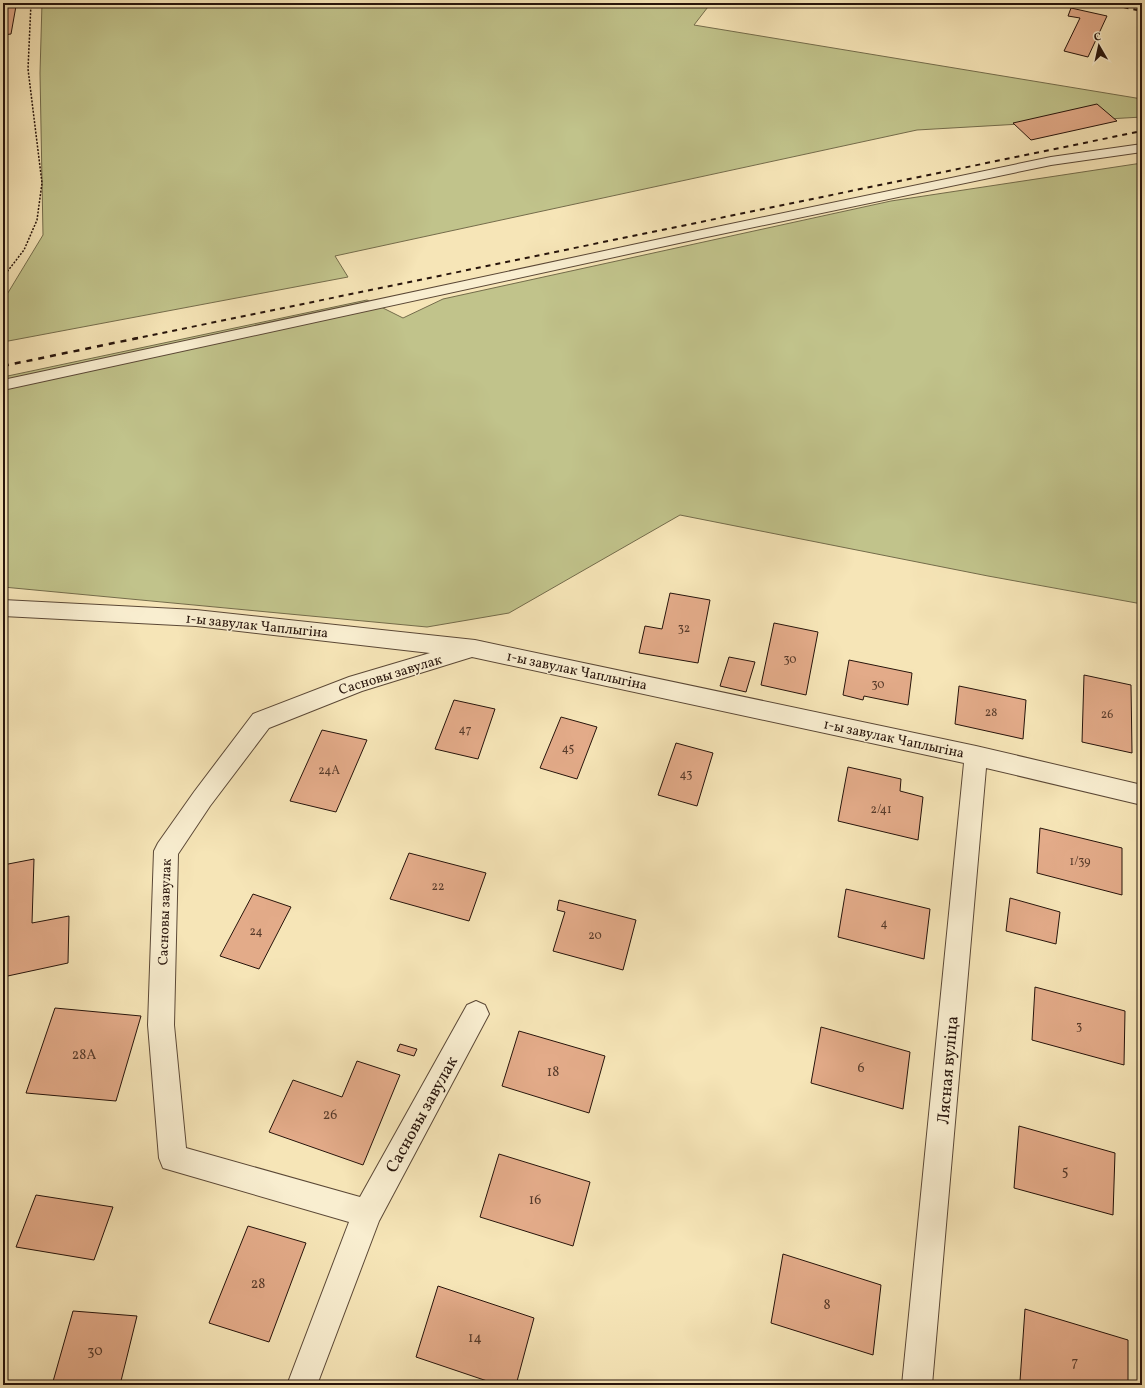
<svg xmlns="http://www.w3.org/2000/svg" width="1145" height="1388" font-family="Vollkorn,serif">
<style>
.green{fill:#c1c38b;stroke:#746c4b}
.building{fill:#e3ab89;stroke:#27140b}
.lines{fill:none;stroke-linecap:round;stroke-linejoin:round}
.lane-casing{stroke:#5b4836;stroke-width:2}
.street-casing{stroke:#5b4836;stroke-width:2}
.path{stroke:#27140b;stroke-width:1.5;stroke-dasharray:2 1.5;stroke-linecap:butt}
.lane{fill:#f9eed0;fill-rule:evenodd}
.street{fill:#f9eed0;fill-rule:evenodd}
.rail-far1{stroke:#27140b;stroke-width:2;stroke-dasharray:5 5;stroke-linecap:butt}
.rail{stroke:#27140b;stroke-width:2.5;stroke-dasharray:6 6;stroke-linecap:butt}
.labels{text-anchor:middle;stroke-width:3;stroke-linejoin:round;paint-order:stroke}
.number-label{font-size:12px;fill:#563a2a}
.street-label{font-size:14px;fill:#27140b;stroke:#f9eed0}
.near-number-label{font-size:14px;fill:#563a2a}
.near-street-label{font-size:17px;fill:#27140b;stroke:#f9eed0}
</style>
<rect width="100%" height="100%" fill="#f6e5b7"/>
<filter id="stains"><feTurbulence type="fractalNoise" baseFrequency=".005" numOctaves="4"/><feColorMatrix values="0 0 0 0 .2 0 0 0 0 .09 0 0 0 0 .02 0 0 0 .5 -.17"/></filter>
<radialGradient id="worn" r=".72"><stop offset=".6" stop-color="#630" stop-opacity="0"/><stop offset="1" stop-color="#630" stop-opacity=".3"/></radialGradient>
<path class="green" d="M42,3H711L694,25L1142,99V117L917,130L335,256L348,277L3,342V301L43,235L40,73Z
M1142,163V604L988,576L680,515L509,613L427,627L3,587V377L367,300L403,318L443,299L891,201Z"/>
<path class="building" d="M16,6L11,34L3,35V7Z
M1071,8L1107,16L1088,57L1064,51L1080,18L1068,16Z
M1097,104L1117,121L1031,140L1013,123Z
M670,593L710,600L698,663L639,653L645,626L662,629Z
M774,623L818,632L806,695L761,685Z
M729,657L755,662L746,692L720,686Z
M849,660L912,673L908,705L864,696L863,700L843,695Z
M1084,675L1131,685L1132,753L1082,742Z
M959,686L1026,700L1023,739L955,724Z
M454,700L495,709L478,759L435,749Z
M561,717L597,727L577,779L540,768Z
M322,730L367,740L336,812L290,801Z
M676,743L713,753L697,806L658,795Z
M848,767L901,779L900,791L923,797L918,840L838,821Z
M1040,828L1122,848V895L1037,873Z
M409,853L486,873L469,921L390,899Z
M34,859L32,923L69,916L68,963L3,977V865Z
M846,889L930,909L924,959L838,937Z
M253,894L291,907L259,969L220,956Z
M1010,898L1060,912L1056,944L1006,931Z
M559,900L636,920L623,970L553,951L565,912L557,910Z
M1035,987L1125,1011L1124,1065L1032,1040Z
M55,1008L141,1016L116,1101L26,1093Z
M821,1027L910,1052L903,1109L811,1083Z
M519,1031L605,1056L589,1113L502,1086Z
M400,1044L417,1049L414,1056L397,1051Z
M357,1061L400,1075L363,1165L269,1132L293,1080L342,1097Z
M1019,1126L1115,1153L1113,1215L1014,1188Z
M499,1154L590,1182L573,1246L480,1217Z
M36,1195L113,1207L94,1260L16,1247Z
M248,1226L306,1243L269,1342L209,1323Z
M783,1254L881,1285L873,1355L771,1323Z
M438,1286L534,1318L516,1385H499L416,1357Z
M1025,1309L1128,1340V1385H1033L1020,1381Z
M73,1311L137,1316L120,1385H52Z"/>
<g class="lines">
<defs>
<path id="lane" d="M1142,144V152L1051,165L702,238L3,390V380L702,230L1051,157Z"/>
<path id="street" d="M3,600L196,610L475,640L976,746L1142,785V805L986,768L932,1385H902L964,763L472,657L362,691L269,728L210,806L178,854L174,1025L186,1148L360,1197L467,1005L476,1001L485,1005L489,1014L379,1221L317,1385H287L349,1222L163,1168L159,1158L148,1025L154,851L158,843L194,792L253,714L349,677L430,653L196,626L3,616Z"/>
</defs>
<use href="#lane" class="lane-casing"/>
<use href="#street" class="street-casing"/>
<path class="path" d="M3,277L24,250L37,220L42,183L28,69L31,3"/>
<use href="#lane" class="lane"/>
<use href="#street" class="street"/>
<path class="rail-far1" d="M1104,3L1142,11
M133,339L1142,131"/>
<path class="rail" d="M3,366L138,338"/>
</g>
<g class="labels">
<g class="number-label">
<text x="684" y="632">32</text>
<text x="790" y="663">30</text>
<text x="878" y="688">30</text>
<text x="991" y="716">28</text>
<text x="1107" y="718">26</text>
<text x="465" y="733">47</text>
<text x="568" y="752">45</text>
<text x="329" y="774">24А</text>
<text x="686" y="778">43</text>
<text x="881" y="813">2/41</text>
<text x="1080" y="865">1/39</text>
<text x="438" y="890">22</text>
<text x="884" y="927">4</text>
<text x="256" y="935">24</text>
<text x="595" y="939">20</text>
<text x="1079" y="1030">3</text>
</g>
<g class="street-label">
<text transform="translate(257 625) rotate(6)" y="5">1-ы завулак Чаплыгіна</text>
<text transform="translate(577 670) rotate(12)" y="5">1-ы завулак Чаплыгіна</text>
<text transform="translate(390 674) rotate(-17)" y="5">Сасновы завулак</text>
<text transform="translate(894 738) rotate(12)" y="5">1-ы завулак Чаплыгіна</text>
<text transform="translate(164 912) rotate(-88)" y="5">Сасновы завулак</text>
</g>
<g class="near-number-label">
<text x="84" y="1059">28А</text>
<text x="861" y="1072">6</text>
<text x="553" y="1076">18</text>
<text x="330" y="1119">26</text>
<text x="1065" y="1175">5</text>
<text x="535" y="1204">16</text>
<text x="258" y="1288">28</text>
<text x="827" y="1309">8</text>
<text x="475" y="1342">14</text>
<text x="95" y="1355">30</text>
<text x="1075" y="1366">7</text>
</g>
<g class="near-street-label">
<text transform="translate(947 1070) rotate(-85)" y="6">Лясная вуліца</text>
<text transform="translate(421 1114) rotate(-61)" y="6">Сасновы завулак</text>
</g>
</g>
<rect width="1145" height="1388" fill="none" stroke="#f6e5b7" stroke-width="16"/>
<rect x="4" y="4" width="1137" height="1380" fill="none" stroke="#27140b" stroke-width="2"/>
<rect x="8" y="8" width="1129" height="1372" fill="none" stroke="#27140b"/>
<g transform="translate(1099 46) rotate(351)" stroke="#f9eed0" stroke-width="3" paint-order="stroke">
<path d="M0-3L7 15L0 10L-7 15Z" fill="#27140b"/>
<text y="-6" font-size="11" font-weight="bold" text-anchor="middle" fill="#27140b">С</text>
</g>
<rect width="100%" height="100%" filter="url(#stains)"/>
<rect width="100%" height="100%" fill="url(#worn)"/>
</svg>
